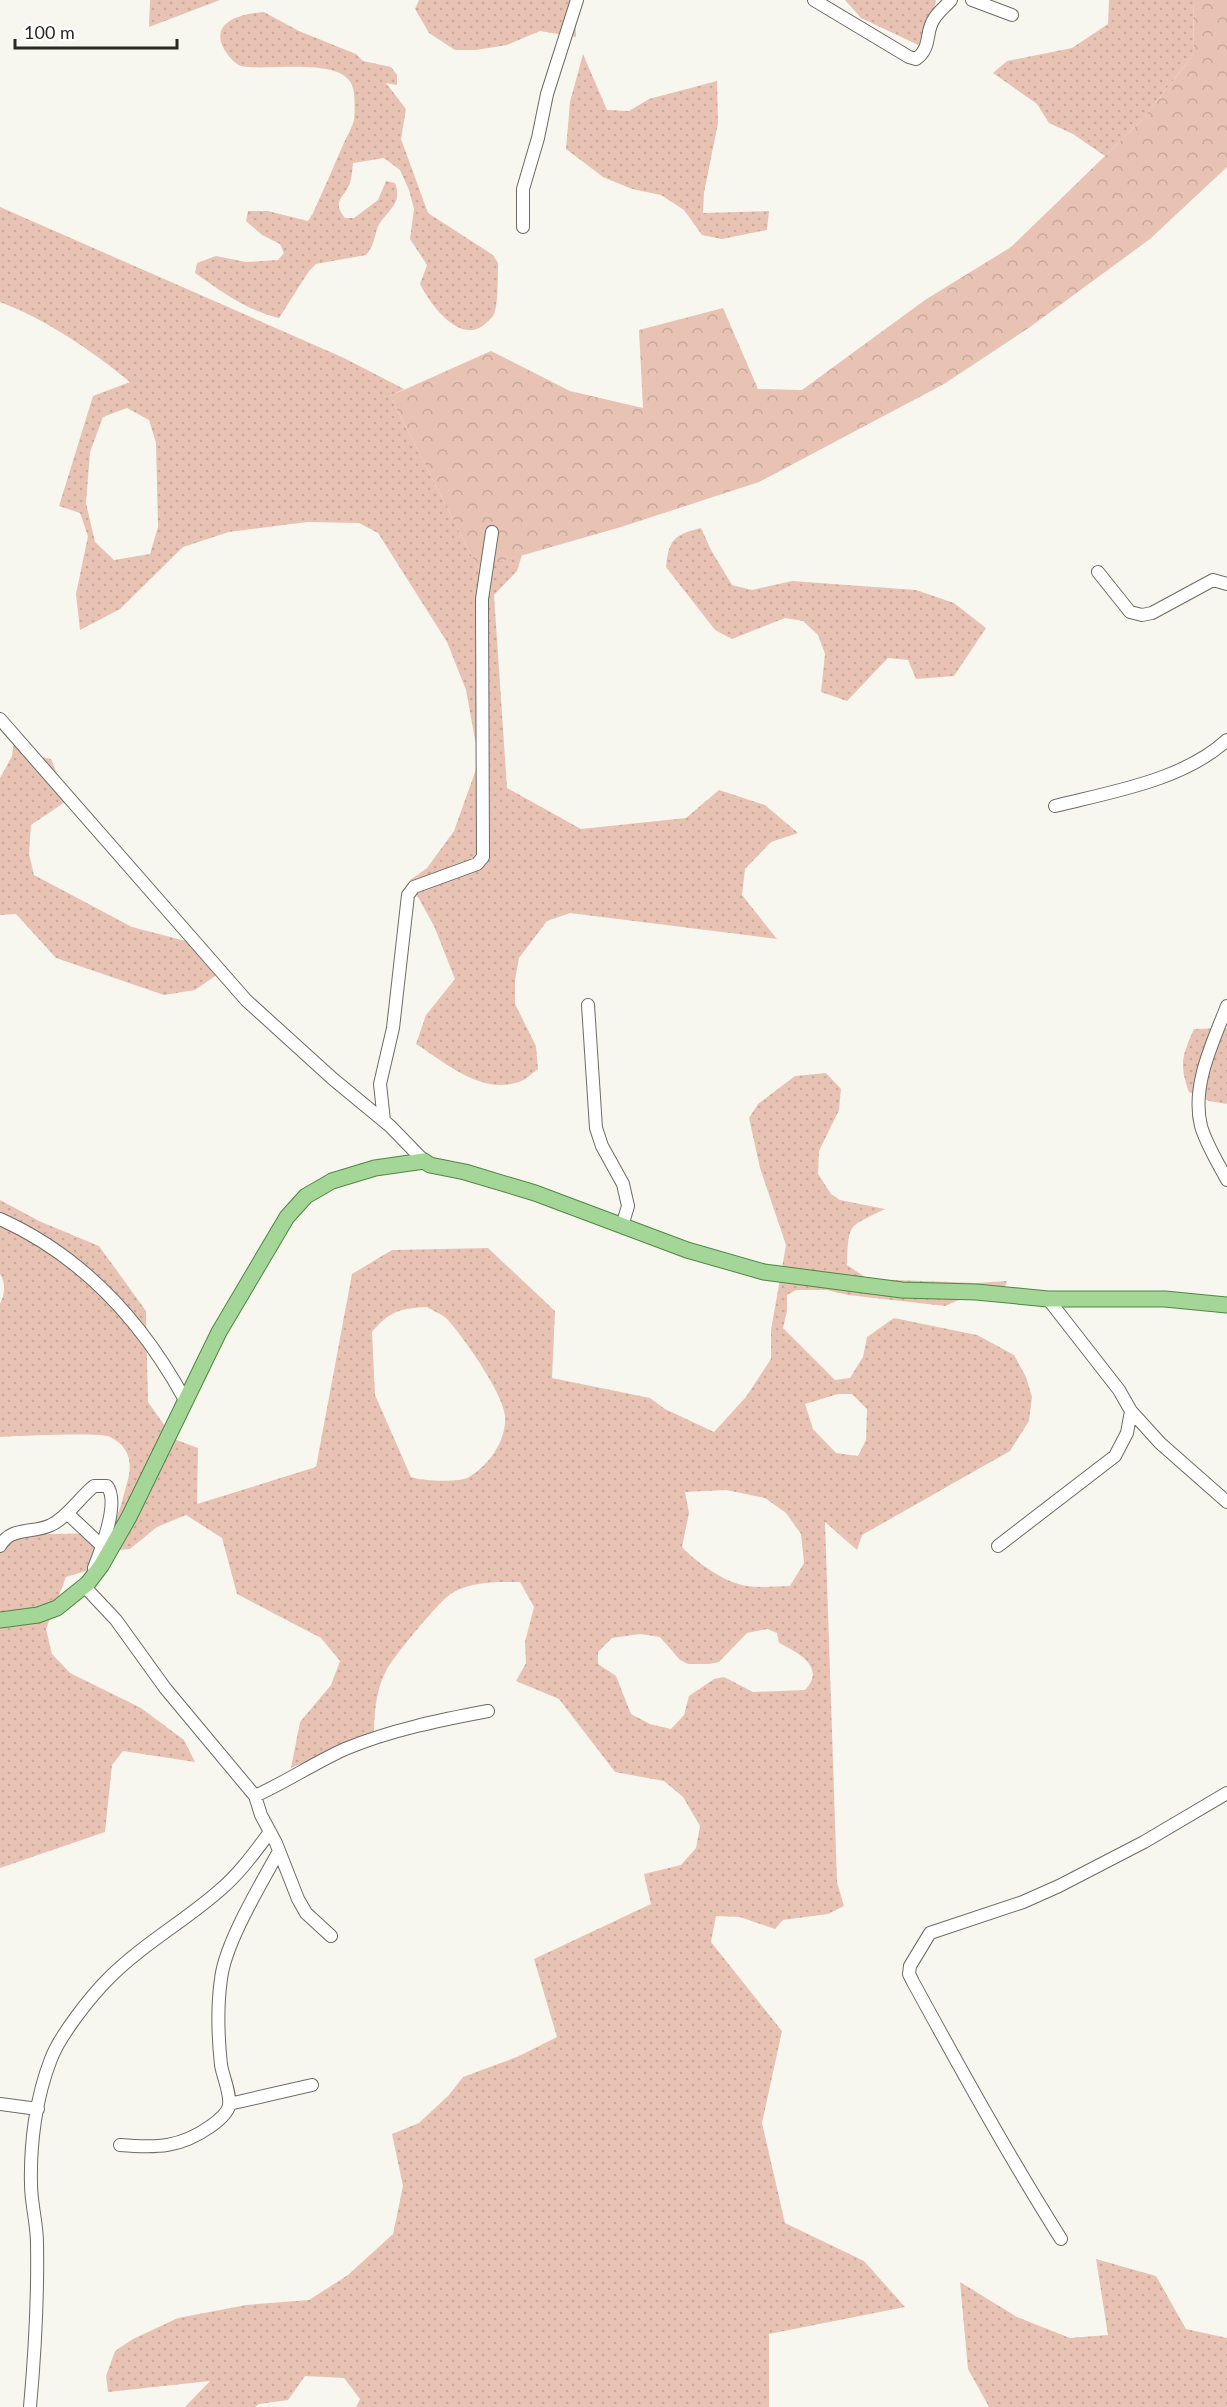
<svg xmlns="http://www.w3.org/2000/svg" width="1227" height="2407" font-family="Lato,sans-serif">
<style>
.grass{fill:url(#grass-dots);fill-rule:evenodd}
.forest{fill:url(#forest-crowns)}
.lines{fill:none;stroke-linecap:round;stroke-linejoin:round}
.minor-casing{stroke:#6c6c65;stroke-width:14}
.major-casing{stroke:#508743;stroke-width:17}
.minor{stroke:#fff;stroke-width:12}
.major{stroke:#a3d697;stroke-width:15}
</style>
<defs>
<pattern id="grass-dots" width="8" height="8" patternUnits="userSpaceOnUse" patternTransform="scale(1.5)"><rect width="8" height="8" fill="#e8c3b4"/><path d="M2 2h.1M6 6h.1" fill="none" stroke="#c7a89b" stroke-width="1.8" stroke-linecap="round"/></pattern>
<pattern id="forest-crowns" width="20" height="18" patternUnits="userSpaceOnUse" patternTransform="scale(1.5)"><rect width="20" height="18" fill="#e8c3b4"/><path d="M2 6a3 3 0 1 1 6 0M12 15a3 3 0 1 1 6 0" fill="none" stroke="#c7a89b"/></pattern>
</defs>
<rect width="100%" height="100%" fill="#f7f7ef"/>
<path class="grass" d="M150,0H220L149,27Z
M419,0H575L576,37L540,31L507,45L476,50H455L429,33L415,9Z
M845,0H936L929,41L931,51L861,18Z
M1109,0H1193L1194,54L1141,121L1105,156L1073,134L1049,123L1037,104L993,73L1007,61L1072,48L1108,24Z
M264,12L299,31L356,54L363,61L391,67L397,75V85L386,83L406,109L401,139L428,213L493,255L498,263C498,274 498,307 494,314C493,317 490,319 488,321C463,349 431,306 420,284L427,265L410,239L414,209L409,190L400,170L384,158L353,163C352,170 352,177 350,183C344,199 331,200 345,218H354L378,200L386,181L395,183C404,206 384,211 377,229C374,239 373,247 366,255L316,264L309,271L279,318C246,310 222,292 195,273L197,263L216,256L246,262L278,260L284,253L280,244L262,235L246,221L248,211H268L308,221L313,213C323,191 333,168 343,145C346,138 352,128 354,120C355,112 355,95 353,88C345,55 266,72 241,66C234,64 223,50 221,42C215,18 249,13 264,12Z
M583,54L607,110L629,111L649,99L717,81L718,123L704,193L703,213L769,211L767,230L722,239L702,235L684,210L661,195L632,189L603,177L566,149L570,102Z
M0,207L344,358L404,389L390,396L478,568L522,555L517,571L494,595L507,788L581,829L686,818L719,790L765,805L798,833L771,842L745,869L742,895L777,939L570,913L547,921L519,958L515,980V1004L536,1046L538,1069C532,1073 526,1080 519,1082C481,1095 446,1063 416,1044L426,1015L455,979L434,926L409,881L427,868L454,831L479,761L466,690L447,642L378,533L359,523L307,522L229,532L183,547L120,609L80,630L76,594L88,536L80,513L59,506L93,396L130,382C91,350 47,320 0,302ZM127,408L149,420L156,443L158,527L150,554L114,560L95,542L86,503L90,452L103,417Z
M701,528L711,550L732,585L752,590L792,581L916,590L954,603L986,628L954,676L916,679L908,660L888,658L847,701L821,692L825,654L818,635L803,621L785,618L732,639L715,630L666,567C669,539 674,535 701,528Z
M14,739L42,757L51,759L68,800L31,825L29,854L34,875L132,927L201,945L221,972L195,990L164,995L56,958L16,914L0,915V778L12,756Z
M1227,1028V1104L1209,1101L1189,1092C1179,1064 1182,1056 1194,1029Z
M826,1073L841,1089L839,1110L819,1151L818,1174L831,1194L840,1200L885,1209C847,1228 849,1222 847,1265L868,1279L976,1283L1007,1281L1004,1290L975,1293L945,1306L848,1295L827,1290H796L787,1295V1311L783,1328L835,1380L850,1378L863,1357L867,1337L894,1318L977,1335L1014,1355L1026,1377L1032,1397L1029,1421L1010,1451L862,1535L857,1550L825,1522L837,1882L844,1906L828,1914L783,1920L775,1929L740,1917L716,1916L711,1942L782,2031L762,2123L785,2223L864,2261L905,2307L769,2334V2407H356L360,2399L344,2378L305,2376L288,2400L259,2404L255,2407H185L210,2381L108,2392L106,2376L115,2351L133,2339L178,2318L246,2305L309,2300L348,2275L393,2234L403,2186L392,2134L419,2123L449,2095L463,2077L519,2056L557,2037L534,1959L651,1904L644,1874L681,1865L696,1848L700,1826L683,1797L664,1781L615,1772L559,1699L516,1681L526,1663L525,1642L534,1607L520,1582C497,1582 473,1581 452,1593C439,1601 394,1656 386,1671C375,1692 374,1716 374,1739L312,1759L291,1768L300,1722L331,1685L340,1661L321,1638L237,1594L222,1538L186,1515L157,1527L130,1549L107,1551L89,1570L66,1577L46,1629L52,1654L70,1673L141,1708L184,1740L195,1762L123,1751L112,1765L105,1832L0,1868V1535L106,1533C119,1519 122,1501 127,1483C133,1463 130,1447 110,1437C102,1432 16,1436 0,1437V1304C5,1293 6,1284 0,1274V1200L39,1221L99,1246L146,1311L148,1402L174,1439L198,1448L197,1504L316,1467L352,1274L392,1250L488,1248L555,1311L552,1378L650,1398L665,1409L714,1432L746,1397L771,1359V1330L786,1245L760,1168L749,1118L758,1104L795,1076ZM427,1307C433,1311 442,1314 447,1319C463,1336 504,1395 505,1416C507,1440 489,1465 469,1477C459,1483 422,1481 411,1477L375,1395L372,1332C389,1311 402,1308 427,1307ZM838,1394H852L867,1409L866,1440L858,1456L836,1453L813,1429L805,1404ZM726,1490L765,1498L786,1513L801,1534L804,1563L790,1586C776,1586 761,1588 747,1586C725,1583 696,1562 682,1547L689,1513L685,1492ZM767,1629L777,1633L779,1643C797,1652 827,1667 805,1690L753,1692L724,1677L714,1679L689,1696L684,1715L671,1729L650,1724L631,1714L616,1676L598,1664V1652L612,1638L640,1634L660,1637L680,1660L688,1664H709L719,1662L747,1633Z
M1096,2259L1156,2276L1186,2329L1227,2338V2407H989L968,2369L960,2282L1017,2317L1070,2338L1108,2335Z"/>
<path class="forest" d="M1193,0H1227V167L1150,239L1030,327L944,384L759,482L621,527L478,568L390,396L491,351L570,391L643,408L639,330L723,308L758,389L802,390L925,300L1011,247L1141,121L1194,54Z"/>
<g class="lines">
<defs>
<path id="minor" d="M814,0L909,57L916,59C932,48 925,31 934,19C938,12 946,6 951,0
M972,0L1012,15
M523,227V189L538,138L547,94L577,0
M1098,572L1130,612L1142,615L1152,613L1213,580L1227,584
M0,719L246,1000L333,1079L390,1126L424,1161
M1055,806C1111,792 1184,780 1227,740
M588,1005L596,1128L602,1146L623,1184L628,1206L622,1226
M1227,1006C1213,1042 1191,1086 1201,1126C1206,1144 1218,1163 1227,1180
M384,1121L380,1084L393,1028L408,895L414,887L477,864L483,857L482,599L492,532
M0,1219C82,1256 142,1321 185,1400
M1048,1299L1119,1390L1131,1411L1160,1443L1227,1502
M67,1513L102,1546
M0,1546C11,1526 33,1534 51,1525C68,1517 79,1498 94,1486H107C120,1502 101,1550 94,1568
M998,1546L1115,1456L1127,1433L1131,1411
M84,1586L116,1620L165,1688L255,1796L261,1815L276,1843L298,1899L306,1913L331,1936
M255,1796C286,1782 314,1763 345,1749C391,1730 440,1720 488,1711
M0,2104L38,2109
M229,2104L312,2085
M120,2145C157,2148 180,2148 211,2126C218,2121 227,2114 229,2106C231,2094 223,2077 221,2065C218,2037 217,2007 221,1979C225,1943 261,1884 279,1851
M1061,2239C1008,2155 960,2068 913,1982L909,1974L910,1966L930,1933L1023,1902L1059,1886L1144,1842L1227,1793
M30,2407C35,2352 38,2298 37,2243C37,2223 31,2204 31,2184C30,2143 36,2097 51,2059C60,2035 91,1996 109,1978C143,1944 185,1921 220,1890C240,1873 254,1853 270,1832"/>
<path id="major" d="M0,1620L38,1615L57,1608L88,1583L101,1566L129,1517L219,1332L287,1217L306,1196L332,1181L375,1168L424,1161L430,1165L465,1172L535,1193L687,1250L764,1272L902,1290L976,1292L1048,1299H1165L1227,1305"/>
</defs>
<use href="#minor" class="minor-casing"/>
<use href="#major" class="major-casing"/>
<use href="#minor" class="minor"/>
<use href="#major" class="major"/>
</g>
<path d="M15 39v9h162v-9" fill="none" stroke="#292926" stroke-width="3"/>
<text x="24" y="39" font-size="18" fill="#292926" stroke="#ffffff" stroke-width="4.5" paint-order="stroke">100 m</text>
</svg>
